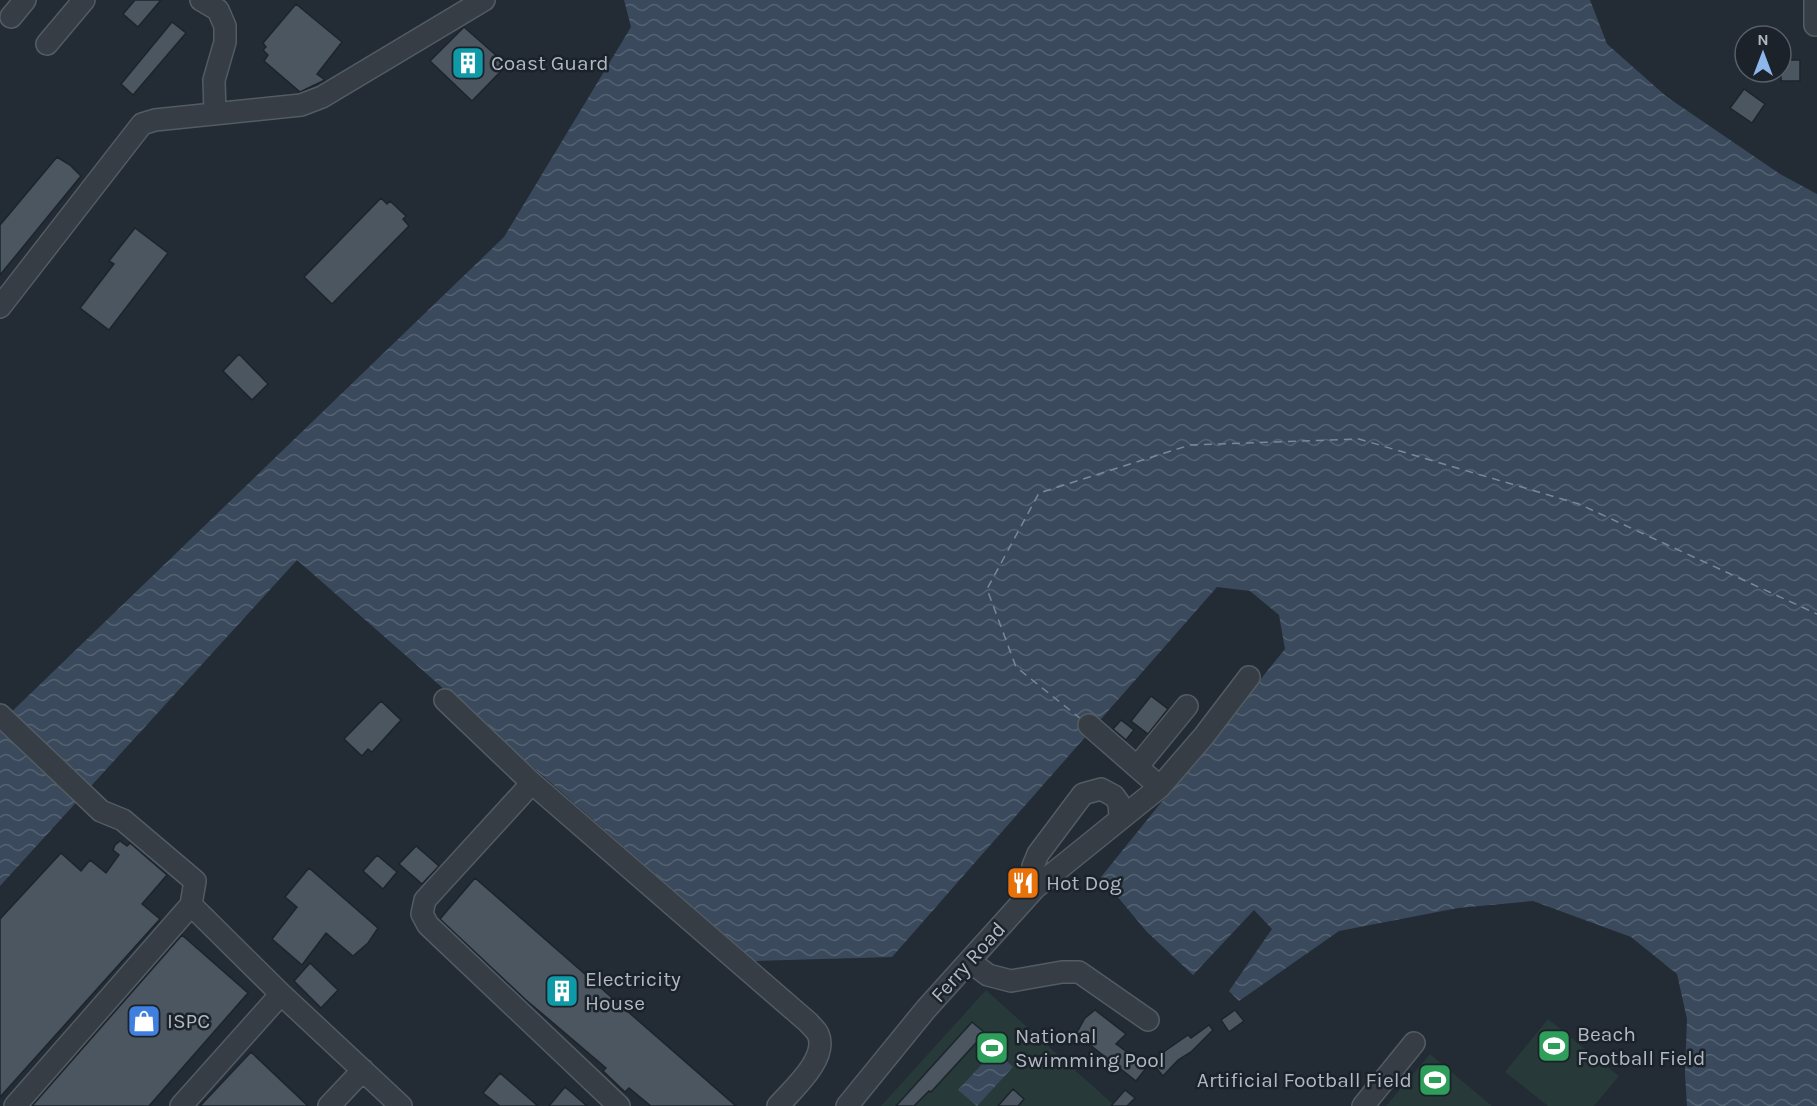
<svg xmlns="http://www.w3.org/2000/svg" width="1817" height="1106" font-family="Karla,sans-serif">
<style>
.garden{fill:#273938}
.water{fill:url(#water-waves)}
.lines{fill:none;stroke-linecap:round;stroke-linejoin:round}
.ferry{stroke:#748aa2;stroke-width:1.5;stroke-dasharray:8 6;stroke-linecap:butt}
.building{fill:#4b5660;stroke:#1d242c;stroke-width:1.5}
.minor-casing{stroke:#535b63;stroke-width:24}
.minor{stroke:#363d45;stroke-width:21}
.labels{text-anchor:middle;stroke-width:5;stroke-linejoin:round;paint-order:stroke}
.poi-label{font-size:21px;fill:#b0b8c2;stroke:#1b222a;text-anchor:start}
.street-label{font-size:21px;fill:#b0b8c2;stroke:#1b222a}
</style>
<defs>
<pattern id="water-waves" width="16" height="10" patternUnits="userSpaceOnUse" patternTransform="scale(1.5)"><rect width="16" height="10" fill="#3a4a5c"/><path d="M0 5q4-4 8 0t8 0" fill="none" stroke="#546272"/></pattern>
</defs>
<rect width="100%" height="100%" fill="#232b35"/>
<path class="garden" d="M986,990L1115,1106H881Z
M1548,1019L1619,1076L1594,1106H1548L1505,1072Z
M1430,1054L1492,1106H1386Z"/>
<path class="water" d="M624,0H1590L1607,44L1667,97L1780,174L1817,194V1106H1687L1685,1074L1687,1019L1677,974L1631,937L1533,901L1458,908L1339,931L1239,1001L1229,991L1272,929L1254,910L1193,975L1147,932L1101,877L1285,649L1279,615L1250,591L1217,587L892,957L754,961L297,560L0,886V723L504,237L631,27Z
M995,1050L1013,1067L977,1106L958,1090Z"/>
<g class="lines">
<path class="ferry" d="M1081,719L1016,667L987,589L1039,493L1190,445L1359,439L1579,504L1817,614"/>
</g>
<path class="building" d="M135,0H161L138,27L123,14Z
M296,4L342,42L317,74L325,80L300,92L264,61L268,55L263,50L266,47L263,43Z
M172,22L186,33L133,95L121,84Z
M464,27L507,65L472,101L430,61Z
M1781,60H1800V81H1781Z
M1744,89L1765,104L1752,123L1730,108Z
M57,157L70,165L81,176L0,275V225Z
M381,198L387,204L390,201L406,216L403,219L409,226L332,304L304,277Z
M135,228L168,253L109,330L80,308L114,264L109,261Z
M239,354L268,384L252,400L223,371Z
M1151,696L1168,709L1148,734L1131,721Z
M381,701L401,720L372,752L368,749L362,756L344,739Z
M1121,720L1134,730L1126,740L1113,729Z
M120,841L127,846L130,843L167,875L142,904L160,919L0,1097V919L61,853L81,871L90,860L106,873L119,855L113,850L115,845Z
M416,846L439,866L422,884L399,864Z
M377,855L397,872L383,889L363,871Z
M309,868L378,928L368,943L353,956L326,933L302,965L272,939L297,907L285,897Z
M475,878L736,1106H651L629,1088L625,1092L603,1071L606,1068L526,1000L440,919Z
M182,935L248,993L149,1106H32Z
M310,963L338,990L321,1008L294,981Z
M1095,1010L1126,1034L1116,1044L1147,1067L1136,1081L1076,1034L1085,1018Z
M1235,1010L1244,1021L1229,1032L1221,1020Z
M972,1022L985,1033L931,1092L929,1091L914,1106H896Z
M1209,1025L1213,1030L1191,1052L1178,1060L1163,1076L1153,1064L1165,1051L1188,1035L1191,1038Z
M251,1052L308,1106H200Z
M500,1073L538,1106H500L483,1093Z
M565,1087L587,1106H549Z
M1013,1089L1024,1099L1018,1106H998Z
M1125,1090L1135,1098L1127,1106H1111Z"/>
<g class="lines">
<defs>
<path id="minor" d="M201,0L218,10L225,26V42L214,80L215,114
M11,17L25,0
M1815,25V0
M47,44L84,0
M0,307L142,124L155,120L301,105L322,97L484,0
M445,700L532,783L809,1023C811,1026 816,1030 818,1034C829,1058 792,1090 778,1106
M0,715L101,811L123,820L195,881L191,905L281,994L181,1106
M1089,725L1160,787
M1137,767L1187,706
M532,783L425,900L422,914L428,925L619,1106
M1035,888L1033,866L1038,854L1083,794L1101,789L1114,796L1119,803L1120,818
M969,961L988,975L1011,981L1062,972H1079L1148,1020
M281,994L401,1106
M15,1106L191,905
M329,1106L363,1070
M847,1106L926,1009L1035,888L1160,787L1204,736L1249,677
M1363,1106L1414,1043"/>
</defs>
<use href="#minor" class="minor-casing"/>
<use href="#minor" class="minor"/>
</g>
<defs>
<symbol id="building-square" viewBox="-11 -11 22 22"><rect x="-9" y="-9" width="18" height="18" rx="4" fill="#0f9aa8" stroke="#1b222a"/><path d="M-4-6H4V6H1V3H-1V6H-4ZM-2.5-4.3h1.7v1.8h-1.7ZM.8-4.3h1.7v1.8H.8ZM-2.5-1h1.7V.8h-1.7ZM.8-1h1.7V.8H.8Z" fill="#fff"/></symbol>
<symbol id="restaurant-square" viewBox="-11 -11 22 22"><rect x="-9" y="-9" width="18" height="18" rx="4" fill="#e8710a" stroke="#1b222a"/><path d="M-5-6h1v4h1v-4h1v4h1v-4h1v5L-1.5 .5V6h-2V.5L-5-1ZM5-6V6H3V1.5H1.5Q1.5-4 5-6Z" fill="#fff"/></symbol>
<symbol id="shop-square" viewBox="-11 -11 22 22"><rect x="-9" y="-9" width="18" height="18" rx="4" fill="#3f7fe0" stroke="#1b222a"/><path d="M-5-2.5h2.3a2.7 3.5 0 0 1 5.4 0H5L5.5 6h-11ZM-1.5-2.5h3a1.5 2.3 0 0 0-3 0Z" fill="#fff"/></symbol>
<symbol id="stadium-square" viewBox="-11 -11 22 22"><rect x="-9" y="-9" width="18" height="18" rx="4" fill="#2e9e5b" stroke="#1b222a"/><path d="M0-5a6.5 5 0 1 0 0 10a6.5 5 0 1 0 0-10ZM-3.5-1.8h7v3.6h-7Z" fill="#fff"/></symbol>
</defs>
<g fill-rule="evenodd">
<use href="#building-square" x="449" y="44" width="38" height="38"/>
<use href="#restaurant-square" x="1004" y="864" width="38" height="38"/>
<use href="#building-square" x="543" y="972" width="38" height="38"/>
<use href="#shop-square" x="125" y="1002" width="38" height="38"/>
<use href="#stadium-square" x="1535" y="1027" width="38" height="38"/>
<use href="#stadium-square" x="973" y="1029" width="38" height="38"/>
<use href="#stadium-square" x="1416" y="1061" width="38" height="38"/>
</g>
<g class="labels">
<g class="poi-label">
<text x="491" y="70">Coast Guard</text>
<text x="1046" y="890">Hot Dog</text>
<text x="585" y="986">Electricity<tspan x="585" dy="24">House</tspan></text>
<text x="167" y="1028">ISPC</text>
<text x="1577" y="1041">Beach<tspan x="1577" dy="24">Football Field</tspan></text>
<text x="1015" y="1043">National<tspan x="1015" dy="24">Swimming Pool</tspan></text>
<text x="1412" y="1087" text-anchor="end">Artificial Football Field</text>
</g>
<g class="street-label">
<text transform="translate(968 962) rotate(-48)" y="7">Ferry Road</text>
</g>
</g>
<g transform="translate(1763 54)"><circle r="28" fill="#1b222a" stroke="#575e67" stroke-width="1.5"/>
<path d="M0-4.5L10 22L0 15L-10 22Z" fill="#8db6ea"/>
<text y="-9" font-size="16" font-weight="bold" text-anchor="middle" fill="#b0b8c2">N</text>
</g>
</svg>
